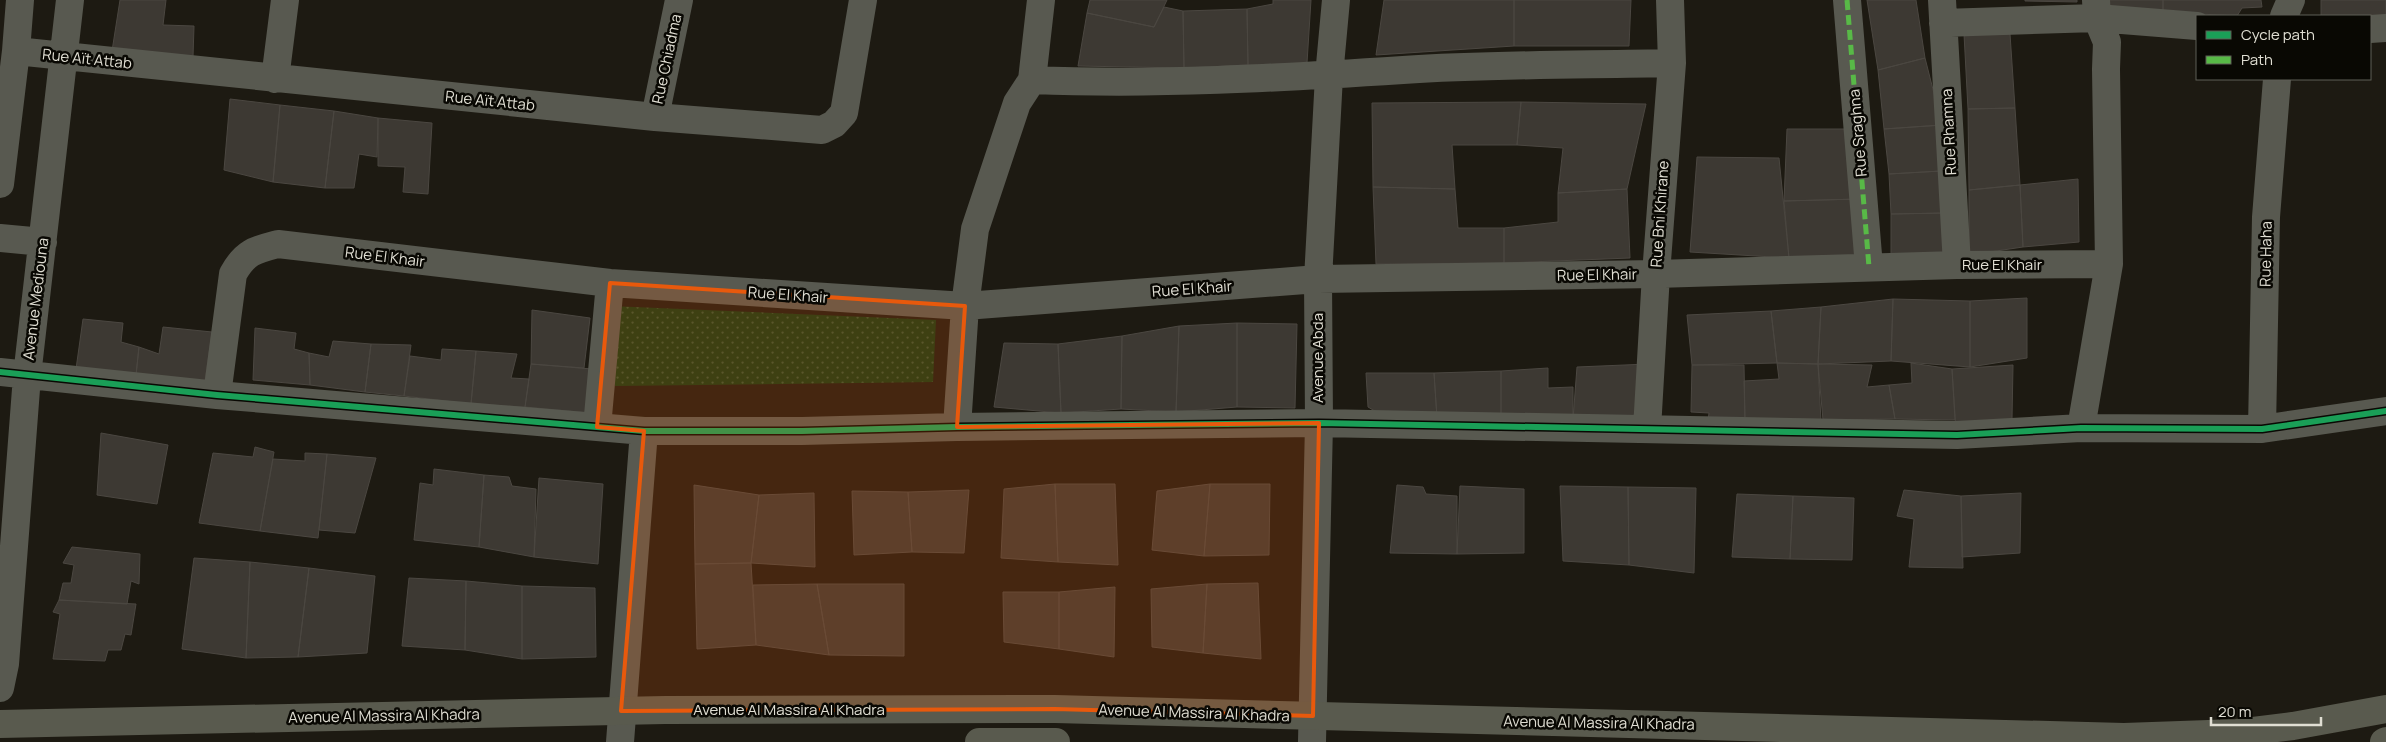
<svg xmlns="http://www.w3.org/2000/svg" width="2386" height="742" font-family="Manrope,sans-serif">
<style>
.park{fill:url(#park-dots)}
.building{fill:#3d3933;stroke:#4b4741}
.lines{fill:none;stroke-linecap:round;stroke-linejoin:round}
.minor{stroke:#585950;stroke-width:28}
.major{stroke:#595a4e;stroke-width:28}
.quiet{stroke:#58b947;stroke-width:5;stroke-dasharray:10 5;stroke-linecap:butt}
.cycleway-casing{stroke:#090803;stroke-width:9}
.cycleway{stroke:#1a9f57;stroke-width:6}
.marked{fill:#e8590c;fill-opacity:0.2;stroke:#e8590c;stroke-width:4;stroke-linejoin:round}
.labels{text-anchor:middle;stroke-width:5;stroke-linejoin:round;paint-order:stroke}
.street-label{font-size:15px;fill:#e0ded3;stroke:#090803}
</style>
<defs>
<pattern id="park-dots" width="8" height="8" patternUnits="userSpaceOnUse" patternTransform="scale(1.25)"><rect width="8" height="8" fill="#153a14"/><path d="M2 2h.1M6 6h.1" fill="none" stroke="#375635" stroke-width="1.8" stroke-linecap="round"/></pattern>
</defs>
<rect width="100%" height="100%" fill="#1d1a12"/>
<path class="park" d="M610,306L936,320L933,382L615,386Z"/>
<path class="building" d="M120,0H166L163,25L194,26L193,57L112,51Z
M1090,0H1167L1154,27L1087,13Z
M1273,0H1311L1307,63L1248,65L1247,9L1273,4Z
M1384,0H1514V46L1376,55Z
M1514,0H1631L1629,46H1514Z
M1867,0H1916L1925,58L1878,70Z
M2025,0H2077V2L2025,1Z
M2107,0H2163V12L2111,16Z
M2163,0H2261L2262,7L2242,8L2237,16L2163,12Z
M2321,0H2386V18L2321,16Z
M1164,7L1183,11L1184,68L1078,66L1087,13L1154,27Z
M1247,9L1248,65L1184,68L1183,11Z
M1964,34H2010L2015,108L1968,109Z
M1925,58L1942,125L1884,129L1878,70Z
M230,99L280,105L273,182L224,170Z
M1521,102L1646,104L1627,189L1558,193L1563,148L1517,145Z
M1521,102L1517,145H1452L1455,189L1373,187L1372,103Z
M280,105L334,111L325,188L273,182Z
M2015,108L2020,185L1969,190L1968,109Z
M334,111L378,118L377,157L359,154L354,188H325Z
M378,118L432,123L428,194L403,192L405,167L378,166Z
M1942,125L1941,171L1889,174L1884,129Z
M1787,129H1855L1859,199L1784,201Z
M1697,157L1779,158L1789,258L1690,252Z
M1941,171L1945,213L1891,214L1889,174Z
M2078,179L2079,242L2023,247L2020,185Z
M2020,185L2023,247L1969,255V190Z
M1373,187L1455,189L1458,228H1504V263L1376,264Z
M1627,189L1630,258L1504,263V228L1558,222V193Z
M1859,199L1856,258H1789L1784,201Z
M1945,213L1943,258L1891,257V214Z
M2027,298V358L1970,367V301Z
M1893,299L1891,361L1818,364L1821,307Z
M1893,299L1970,301V367L1891,361Z
M1821,307L1818,364L1777,363L1771,311Z
M532,310L590,318L584,368L531,364Z
M1771,311L1777,363L1692,365L1687,315Z
M83,319L123,323L121,342L139,347L136,375L76,369Z
M1237,323V407L1176,412L1179,326Z
M1237,323L1297,324L1295,408L1237,407Z
M1179,326L1176,412L1121,409L1122,336Z
M163,327L212,332L205,381L136,375L139,347L159,354Z
M255,328L296,333L294,349L309,353L310,385L253,380Z
M1122,336L1121,409L1061,413L1058,344Z
M333,341L371,344L365,392L310,385L309,353L329,357Z
M1004,343L1058,344L1061,413L994,407Z
M371,344L411,345L404,396L365,392Z
M442,349L476,351L471,404L404,396L410,356L441,360Z
M476,351L517,354L511,378L529,379L525,407L471,404Z
M1777,363L1818,364L1821,421L1745,420L1744,381L1779,379Z
M1911,363L1952,369L1955,420L1895,419L1889,385L1912,383Z
M531,364L592,369L590,413L525,407Z
M1648,364L1644,409L1627,419H1573L1577,367Z
M1818,364L1872,365L1867,387L1889,385L1895,419L1823,420Z
M1692,365H1744L1745,420L1708,421L1709,413L1691,412Z
M2013,365L2012,419L1956,431L1952,369Z
M1548,368V388L1573,387V419L1501,420V371Z
M1501,371V420L1437,418L1434,373Z
M1366,373H1434L1437,418L1385,417L1368,407Z
M101,433L168,445L157,504L97,495Z
M255,447L274,452L260,531L199,523L213,453L253,457Z
M305,453L327,454L318,538L260,531L273,459L305,461Z
M327,454L376,458L355,533L319,530Z
M434,469L484,475L479,547L414,540L420,483L433,485Z
M484,475L509,477L512,486L536,489L534,557L479,547Z
M539,478L603,484L598,564L534,557Z
M1055,484H1115L1118,565L1058,562Z
M1055,484L1058,562L1001,558L1004,489Z
M1210,484H1270L1269,555L1204,556Z
M1210,484L1204,556L1152,550L1157,491Z
M694,485L759,495L751,563L695,564Z
M1397,485L1423,487L1426,494L1457,496V554L1390,553Z
M1460,486L1524,489V553L1457,554Z
M1560,486L1628,487L1629,565L1563,561Z
M1628,487L1696,488L1694,573L1629,565Z
M969,490L964,553L912,552L908,492Z
M1904,490L1961,496L1963,568L1909,567L1914,519L1897,516Z
M852,491L908,492L912,552L854,555Z
M814,493L815,567L751,563L759,495Z
M2021,493L2020,553L1962,557L1961,496Z
M1737,494L1793,496L1790,559L1732,557Z
M1793,496L1854,498L1852,560L1790,559Z
M72,547L140,554L139,584L131,581L127,604L59,600L63,583H71L74,565L63,563Z
M194,558L250,562L246,658L182,649Z
M250,562L309,568L298,657L246,658Z
M751,563L756,645L697,649L695,564Z
M309,568L375,576L367,653L298,657Z
M409,578L466,581L465,650L402,646Z
M466,581L522,586V659L465,650Z
M1258,583L1261,659L1203,653L1207,584Z
M817,584H904V656L829,655Z
M817,584L829,655L756,645L753,585Z
M1207,584L1203,653L1152,647L1151,589Z
M522,586L595,588L596,657L522,659Z
M1115,587L1114,657L1059,649V592Z
M1003,592H1059V649L1004,642Z
M59,600L136,604L131,635L125,634L121,650H108L105,661L53,659L60,614L53,612Z"/>
<g class="lines">
<path class="minor" d="M1847,0L1869,267
M1942,0L1957,265
M2284,16L2291,0
M1943,23L2097,18L2197,26
M2370,29L2386,28
M16,51L655,117L822,130L834,124L844,113L863,0
M275,79L285,0
M1032,80C1157,85 1279,78 1403,70C1493,64 1583,65 1672,63
M655,117L679,0
M0,184L16,51L20,0
M0,238L43,242
M0,372L217,395L644,431H802L957,427L1319,423L1957,435L2081,428L2262,429L2386,411
M217,395L233,274C245,252 255,250 278,244L610,283L965,306L1318,279L1656,274L1957,265L2109,264
M597,427L610,283
M957,427L965,306L975,229L1017,103L1032,80L1041,0
M2081,428L2109,264L2106,69L2107,42L2097,18L2096,0
M1647,429L1656,274L1672,63L1670,0
M2262,429L2266,217L2277,79
M0,688L5,664L27,376L70,0
M620,742L644,431
M1312,742L1319,423L1318,279L1329,76L1336,0"/>
<path class="major" d="M0,724L665,710L1055,709L2124,737L2237,733L2293,726L2386,709
M979,742H1056
M2384,742L2386,741"/>
<path class="quiet" d="M1847,0L1869,267"/>
<defs>
<path id="cycleway" d="M0,372L217,395L644,431H802L957,427L1319,423L1957,435L2081,428L2262,429L2386,411"/>
</defs>
<use href="#cycleway" class="cycleway-casing"/>
<use href="#cycleway" class="cycleway"/>
</g>
<path class="marked" d="M610,283L965,306L957,427L1319,423L1313,716L1055,709L621,711L644,431L597,427Z"/>
<g class="labels">
<g class="street-label">
<text transform="translate(87 59) rotate(6)" y="5">Rue Aït Attab</text>
<text transform="translate(667 59) rotate(-78)" y="5">Rue Chiadma</text>
<text transform="translate(490 101) rotate(6)" y="5">Rue Aït Attab</text>
<text transform="translate(1949 132) rotate(-93)" y="5">Rue Rhamna</text>
<text transform="translate(1858 133) rotate(-95)" y="5">Rue Sraghna</text>
<text transform="translate(1660 214) rotate(-86)" y="5">Rue Bni Khirane</text>
<text transform="translate(2266 254) rotate(-89)" y="5">Rue Haha</text>
<text transform="translate(385 257) rotate(7)" y="5">Rue El Khair</text>
<text x="2002" y="270">Rue El Khair</text>
<text transform="translate(1597 275) rotate(-1)" y="5">Rue El Khair</text>
<text transform="translate(1192 289) rotate(-4)" y="5">Rue El Khair</text>
<text transform="translate(788 295) rotate(4)" y="5">Rue El Khair</text>
<text transform="translate(36 299) rotate(-83)" y="5">Avenue Mediouna</text>
<text transform="translate(1318 358) rotate(-90)" y="5">Avenue Abda</text>
<text x="789" y="715">Avenue Al Massira Al Khadra</text>
<text transform="translate(1194 713) rotate(2)" y="5">Avenue Al Massira Al Khadra</text>
<text transform="translate(384 716) rotate(-1)" y="5">Avenue Al Massira Al Khadra</text>
<text transform="translate(1599 723) rotate(1)" y="5">Avenue Al Massira Al Khadra</text>
</g>
</g>
<rect x="2196" y="15" width="175" height="65" fill="#090803" stroke="#5f5e56"/>
<rect x="2206" y="31" width="25" height="8" fill="#1a9f57" stroke="#5f5e56"/>
<text x="2241" y="40" font-size="15" fill="#e0ded3">Cycle path</text>
<rect x="2206" y="56" width="25" height="8" fill="#58b947" stroke="#5f5e56"/>
<text x="2241" y="65" font-size="15" fill="#e0ded3">Path</text>
<path d="M2211 717v8h110v-8" fill="none" stroke="#e0ded3" stroke-width="2.5"/>
<text x="2218" y="717" font-size="15" fill="#e0ded3" stroke="#090803" stroke-width="4" paint-order="stroke">20 m</text>
</svg>
